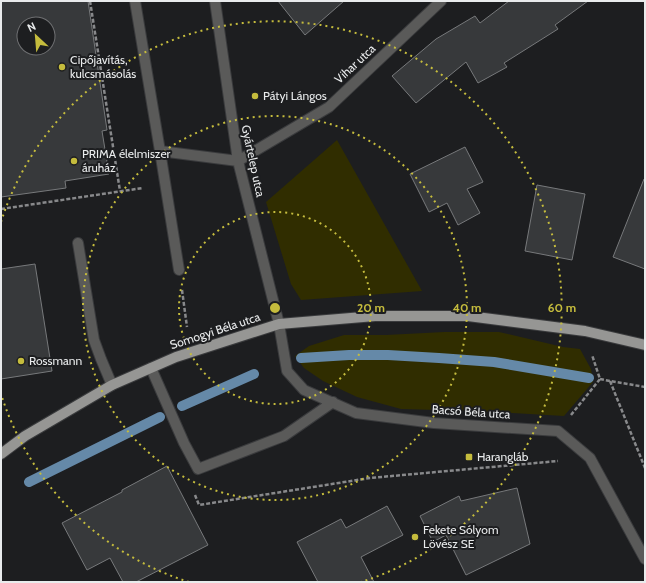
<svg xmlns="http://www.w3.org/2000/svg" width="646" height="583" font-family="Cabin,sans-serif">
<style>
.green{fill:#302d00}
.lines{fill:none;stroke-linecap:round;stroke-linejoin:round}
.stream{stroke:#6589a8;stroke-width:10}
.building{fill:#37393b;stroke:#77797b;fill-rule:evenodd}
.minor-casing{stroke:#3a3b3d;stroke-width:12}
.major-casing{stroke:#3a3b3d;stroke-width:12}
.path{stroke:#88898b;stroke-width:2.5;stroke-dasharray:4 2;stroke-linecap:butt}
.minor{stroke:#5a5a59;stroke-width:10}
.major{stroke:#969694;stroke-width:10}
.ring{fill:none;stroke:#c5bc3d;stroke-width:2;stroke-dasharray:2 4}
.poi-dot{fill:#c5bc3d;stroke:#1d1e20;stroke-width:1.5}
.labels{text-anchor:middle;stroke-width:4;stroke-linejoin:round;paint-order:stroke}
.poi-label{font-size:12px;fill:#e9ebec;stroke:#1d1e20;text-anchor:start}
.street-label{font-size:12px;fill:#e9ebec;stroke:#1d1e20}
.centre{fill:#c5bc3d;stroke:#1d1e20;stroke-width:2}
.ring-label{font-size:12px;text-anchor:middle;font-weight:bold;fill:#c5bc3d;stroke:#1d1e20;stroke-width:4;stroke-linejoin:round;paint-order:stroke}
</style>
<rect width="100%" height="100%" fill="#1d1e20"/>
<path class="green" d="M337,140L422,291L301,300L291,284L266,202Z
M444,332H499L563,347L580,349L591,369L593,382L564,416L475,411L401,409L357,397L323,381L304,368L295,356L309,346L344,335H386Z"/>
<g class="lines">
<path class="stream" d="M301,358L349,355H388L439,358L494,362L589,378
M182,406L254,374
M29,482L160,417"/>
</g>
<path class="building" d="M1,1H88L107,130L102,131L109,174L65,181L66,188L1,197ZM24,24H48V48H24Z
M278,1H344L305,35Z
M509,1H588L555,25L558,29L504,63L507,67L478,83L466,62L416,103L392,76L436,39L475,16L480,23Z
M465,147L483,182L467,189L480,213L458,225L447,203L429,212L410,174Z
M644,179L645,180V269L613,257Z
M537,185L585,194L572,260L525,251Z
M35,264L52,371L1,379V269Z
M167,466L208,545L136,582H123L110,558L87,570L62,523L122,492V490Z
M517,488L530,544L466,575L446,535L433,542L420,516L459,496L461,501Z
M387,506L403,535L361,557L374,582H318L297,542L341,519L346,528Z"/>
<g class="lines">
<defs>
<path id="minor" d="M135,1L160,151L238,161L329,107L441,1
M215,1L238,161L279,324L287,371L304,390L356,413L434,423L558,431L590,458L645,559
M160,151L179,270
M78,243L94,340L101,359L112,385
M151,368L184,443L198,469L284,436L333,402"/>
<path id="major" d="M1,454L25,436L112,385L176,357L279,324L375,316H468L585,331L645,345"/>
</defs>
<use href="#minor" class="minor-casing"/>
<use href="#major" class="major-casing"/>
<path class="path" d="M90,1L120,191
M1,209L143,188
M182,290L187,327
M600,379L610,381L645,387
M610,381L645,468
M571,415L600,379L592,355
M195,495L199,505L370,478L558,461"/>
<use href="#minor" class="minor"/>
<use href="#major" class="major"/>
</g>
<g class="ring">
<circle cx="275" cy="308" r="96"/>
<circle cx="275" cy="308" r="192"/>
<path d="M189 582A287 287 0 0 1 1 394M1 222A287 287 0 1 1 361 582"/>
</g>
<g class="poi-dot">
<circle cx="62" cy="67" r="4"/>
<circle cx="255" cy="96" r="4"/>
<circle cx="74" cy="161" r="4"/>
<circle cx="21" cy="361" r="4"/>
<rect x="465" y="453" width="8" height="8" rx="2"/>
<circle cx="415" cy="537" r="4"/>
</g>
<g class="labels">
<g class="poi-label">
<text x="70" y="64">Cipőjavítás,<tspan x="70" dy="14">kulcsmásolás</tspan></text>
<text x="263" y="100">Pátyi Lángos</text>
<text x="82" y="158">PRIMA élelmiszer<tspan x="82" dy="14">áruház</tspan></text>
<text x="29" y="365">Rossmann</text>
<text x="477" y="461">Harangláb</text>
<text x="423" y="534">Fekete Sólyom<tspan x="423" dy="14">Lövész SE</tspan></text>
</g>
<g class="street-label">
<text transform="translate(355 64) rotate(-43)" y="4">Vihar utca</text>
<text transform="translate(253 161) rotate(78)" y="4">Gyártelep utca</text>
<text transform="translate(215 331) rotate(-18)" y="4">Somogyi Béla utca</text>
<text transform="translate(471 412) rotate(4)" y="4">Bacsó Béla utca</text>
</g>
</g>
<circle cx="275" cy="308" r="6" class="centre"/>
<g class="ring-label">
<text x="371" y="312">20 m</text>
<text x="467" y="312">40 m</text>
<text x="562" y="312">60 m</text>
</g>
<rect width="646" height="583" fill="none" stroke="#e9ebec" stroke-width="4"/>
<g transform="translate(36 36) rotate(334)"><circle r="19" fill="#1d1e20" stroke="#6f7072"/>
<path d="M0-3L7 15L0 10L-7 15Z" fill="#c5bc3d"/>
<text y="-6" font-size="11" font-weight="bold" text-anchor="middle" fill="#e9ebec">N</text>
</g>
</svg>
